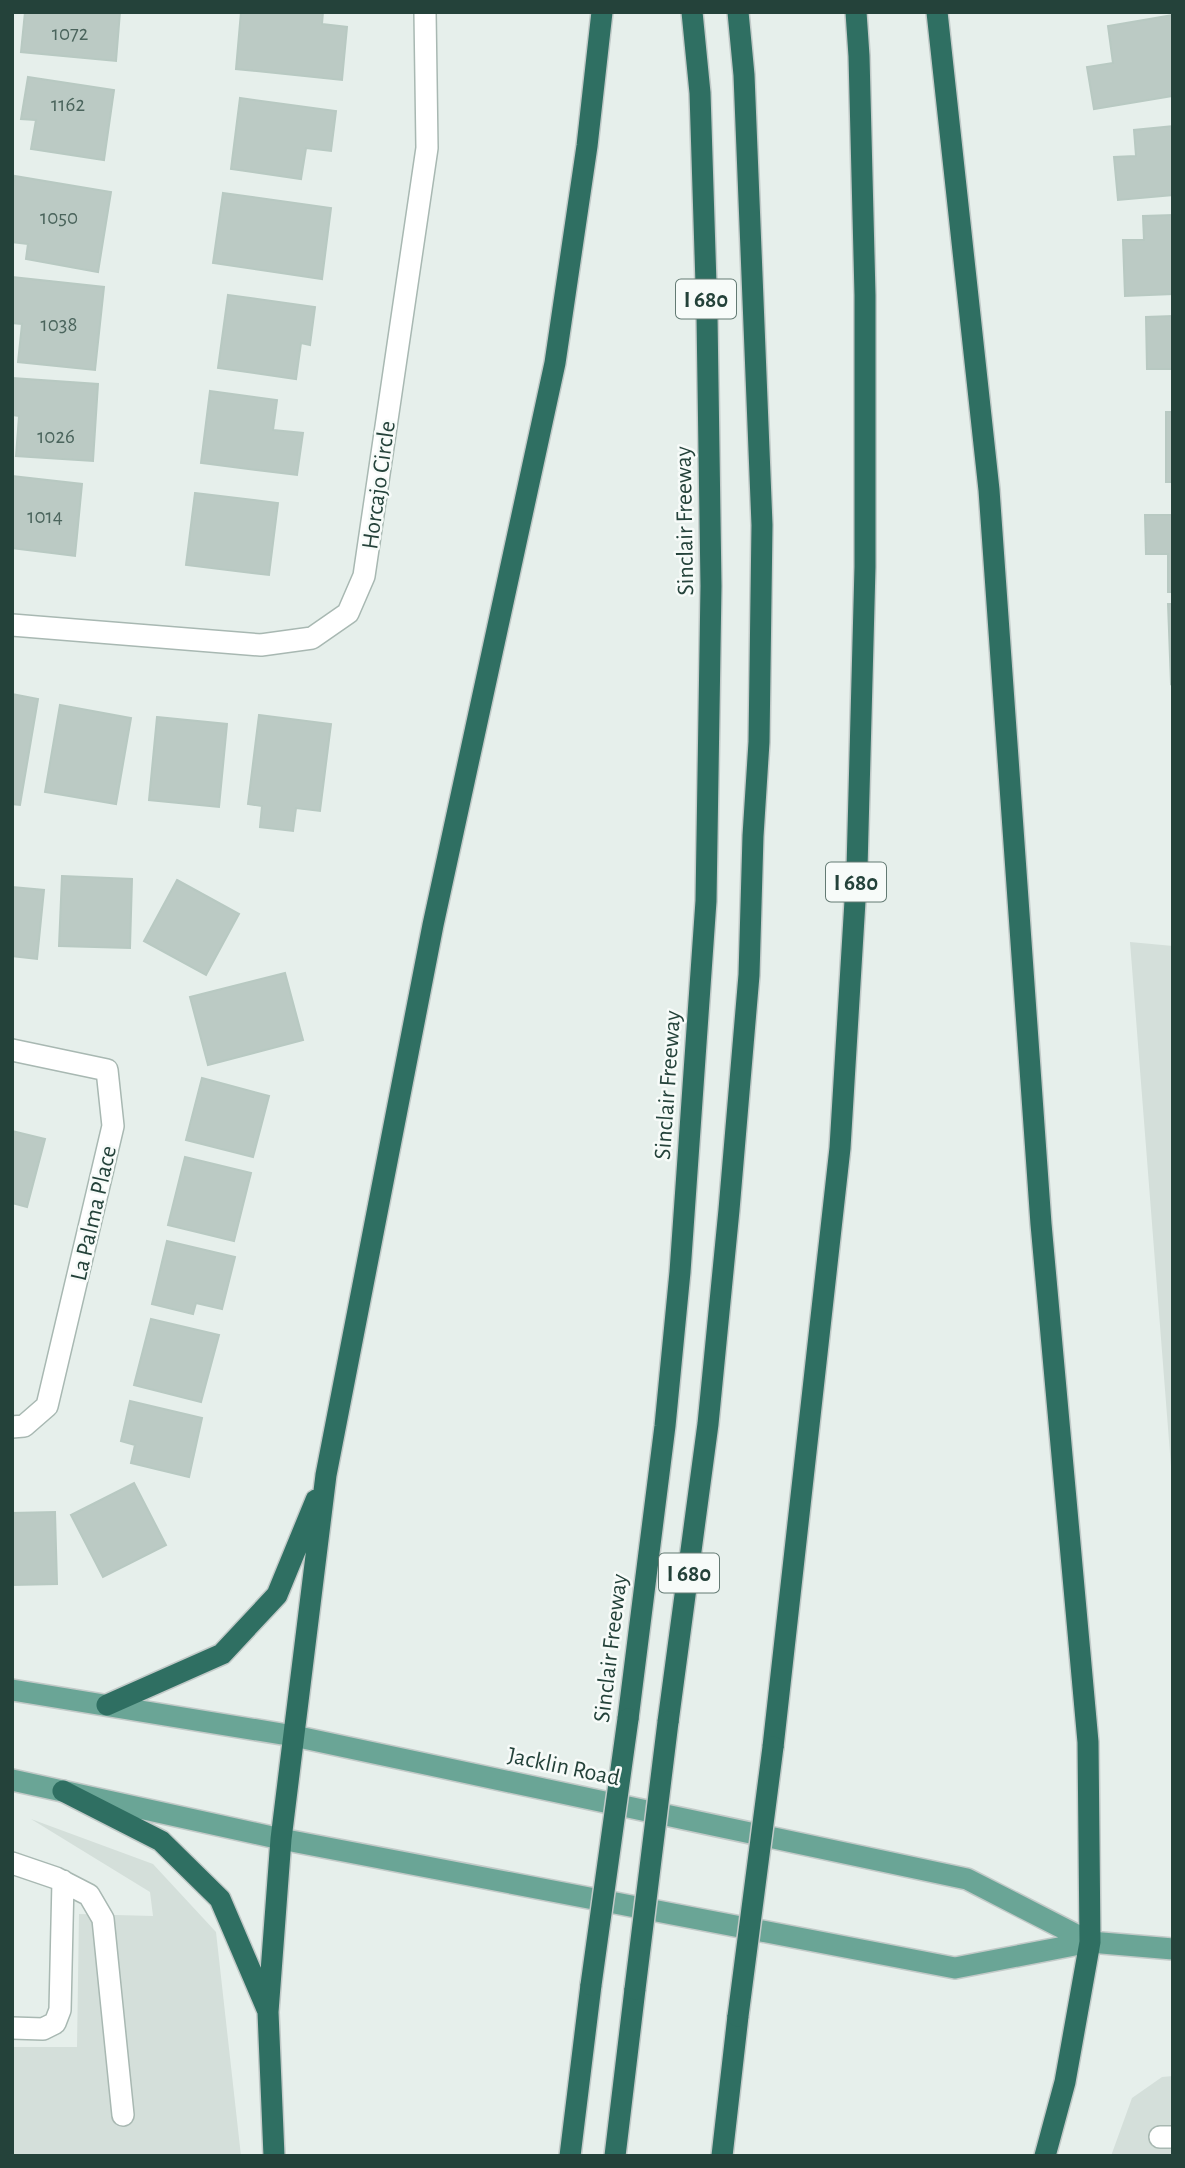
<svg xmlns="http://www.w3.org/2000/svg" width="1185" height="2168" font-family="'Alegreya Sans',sans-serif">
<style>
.built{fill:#d4dfda}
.building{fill:#bbcac4;stroke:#b8c9c2;stroke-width:2}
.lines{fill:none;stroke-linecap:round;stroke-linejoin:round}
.minor-casing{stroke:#a8b8b2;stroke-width:24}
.major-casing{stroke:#c2cac8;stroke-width:24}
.highway-casing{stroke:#c2cac8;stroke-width:24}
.minor{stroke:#fff;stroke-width:21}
.major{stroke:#6aa596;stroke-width:21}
.highway{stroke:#2f6f62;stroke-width:21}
.highway-bridge-casing{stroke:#c2cac8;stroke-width:24;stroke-linecap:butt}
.highway-bridge{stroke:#2f6f62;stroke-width:21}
.labels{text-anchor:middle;stroke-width:5;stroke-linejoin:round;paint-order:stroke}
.number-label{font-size:21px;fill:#4a645c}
.shield{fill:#f7fbf9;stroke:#637a73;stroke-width:2}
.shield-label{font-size:23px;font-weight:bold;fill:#24423a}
.street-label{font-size:24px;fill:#24423a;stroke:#f7fbf9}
</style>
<rect width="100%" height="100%" fill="#e6efeb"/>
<path class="built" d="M1130,942L1173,946V1492Z
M31,1819L153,1864L216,1932L241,2156H12V2047H77L79,1914L153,1916L150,1892Z
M1173,2076V2156H1111L1132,2098L1162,2077Z"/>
<path class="building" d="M25,12H120L116,61L21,52Z
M241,12H323L322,24L347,27L342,80L236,69Z
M1173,15V96L1094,109L1087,67L1113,63L1108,26Z
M28,77L114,90L104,160L31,149L36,120L21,119Z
M240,98L336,111L331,151L306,148L301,179L231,169Z
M1173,126V195L1118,200L1114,157L1136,156L1134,130Z
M15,176L111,192L98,272L26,259L28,244L12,242V191Z
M223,193L331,208L322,279L213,263Z
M1173,215V294L1125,296L1123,240H1144L1143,216Z
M12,277L104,287L95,370L18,362L22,324L12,323Z
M228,295L315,307L310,345L301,343L296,379L218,368Z
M1173,316V369H1147L1146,317Z
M12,378L98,384L93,461L16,456L19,416L12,415Z
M210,391L277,400L273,430L303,433L297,475L201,463Z
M1166,412H1173V482H1166Z
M12,476L82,484L75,556L12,548Z
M195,493L278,503L269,575L186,565Z
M1145,515H1173V592H1168V554H1146Z
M1168,604H1173V683L1171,684Z
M12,694L38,699L20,805L12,804Z
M60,705L131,718L116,804L45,792Z
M259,715L331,724L320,811L296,808L293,831L260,827L262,806L248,804Z
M157,717L227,724L219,807L149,800Z
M62,876L132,879L130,948L59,946Z
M177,880L239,914L206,975L144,941Z
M12,887L44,890L37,959L12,956Z
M285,973L303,1040L208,1065L190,997Z
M202,1078L269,1096L253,1157L186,1140Z
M12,1131L45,1139L27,1207L12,1203Z
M185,1157L251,1173L234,1241L168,1225Z
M167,1241L235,1257L222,1309L196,1303L193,1314L152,1304Z
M151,1319L219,1335L201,1402L134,1385Z
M130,1401L202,1418L189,1477L131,1463L135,1445L121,1441Z
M134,1483L166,1545L103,1577L71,1515Z
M55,1512L57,1584L12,1585V1513Z"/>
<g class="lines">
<defs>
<path id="minor" d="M12,625L261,645L312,638L348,613L364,576L427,148L425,12
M12,1050L107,1070L113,1126L47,1406L24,1426L12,1427
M12,1863L56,1878L89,1895L103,1919L123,2115
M12,2028L43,2029L55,2023L60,2010L63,1881
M1160,2137H1173"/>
<path id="major" d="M12,1690L294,1736L967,1879L1090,1942
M12,1780L281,1839L955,1968L1090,1942L1173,1949"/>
<path id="highway" d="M937,12L989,490L1041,1224L1088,1742L1090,1942L1065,2082L1045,2156
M107,1705L222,1654L277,1595L316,1500
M628,1719L665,1426L680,1272L706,901L711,586L707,316L700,93L692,12
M668,1722L708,1424L729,1210L749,975L753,836L759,742L762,525L744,75L738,12
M773,1747L840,1148L857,868L865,567V295L859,56L856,12
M63,1791L161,1841L220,1899L267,2009
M274,2156L268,2012L281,1839L326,1475L433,925L555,363L587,146L602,12
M570,2156L591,1985
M615,2156L635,1989
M722,2156L738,2016"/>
</defs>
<use href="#minor" class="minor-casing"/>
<use href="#major" class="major-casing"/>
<use href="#highway" class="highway-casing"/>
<use href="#minor" class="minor"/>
<use href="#major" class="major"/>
<use href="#highway" class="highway"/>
<defs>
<path id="highway-bridge" d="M591,1985L628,1719
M635,1989L668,1722
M738,2016L773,1747"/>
</defs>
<use href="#highway-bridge" class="highway-bridge-casing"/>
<use href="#highway-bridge" class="highway-bridge"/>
</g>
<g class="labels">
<g class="number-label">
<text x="70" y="40">1072</text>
<text x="68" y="111">1162</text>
<text x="59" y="224">1050</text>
<text x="59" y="331">1038</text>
<text x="56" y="443">1026</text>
<text x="45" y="523">1014</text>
</g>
<g class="shield">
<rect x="676" y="279.5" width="60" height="39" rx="5"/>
<rect x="826" y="862.5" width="60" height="39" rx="5"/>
<rect x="659" y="1553.5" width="60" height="39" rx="5"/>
</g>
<g class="shield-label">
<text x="706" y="307">I 680</text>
<text x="856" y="890">I 680</text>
<text x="689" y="1581">I 680</text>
</g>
<g class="street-label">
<text transform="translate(378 485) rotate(-82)" y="8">Horcajo Circle</text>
<text transform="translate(684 521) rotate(-91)" y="8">Sinclair Freeway</text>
<text transform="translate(667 1085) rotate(-86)" y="8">Sinclair Freeway</text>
<text transform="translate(93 1213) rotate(-77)" y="8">La Palma Place</text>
<text transform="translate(610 1648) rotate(-83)" y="8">Sinclair Freeway</text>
<text transform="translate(564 1766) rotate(12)" y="8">Jacklin Road</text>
</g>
</g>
<rect width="1185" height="2168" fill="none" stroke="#24423a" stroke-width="28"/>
</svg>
